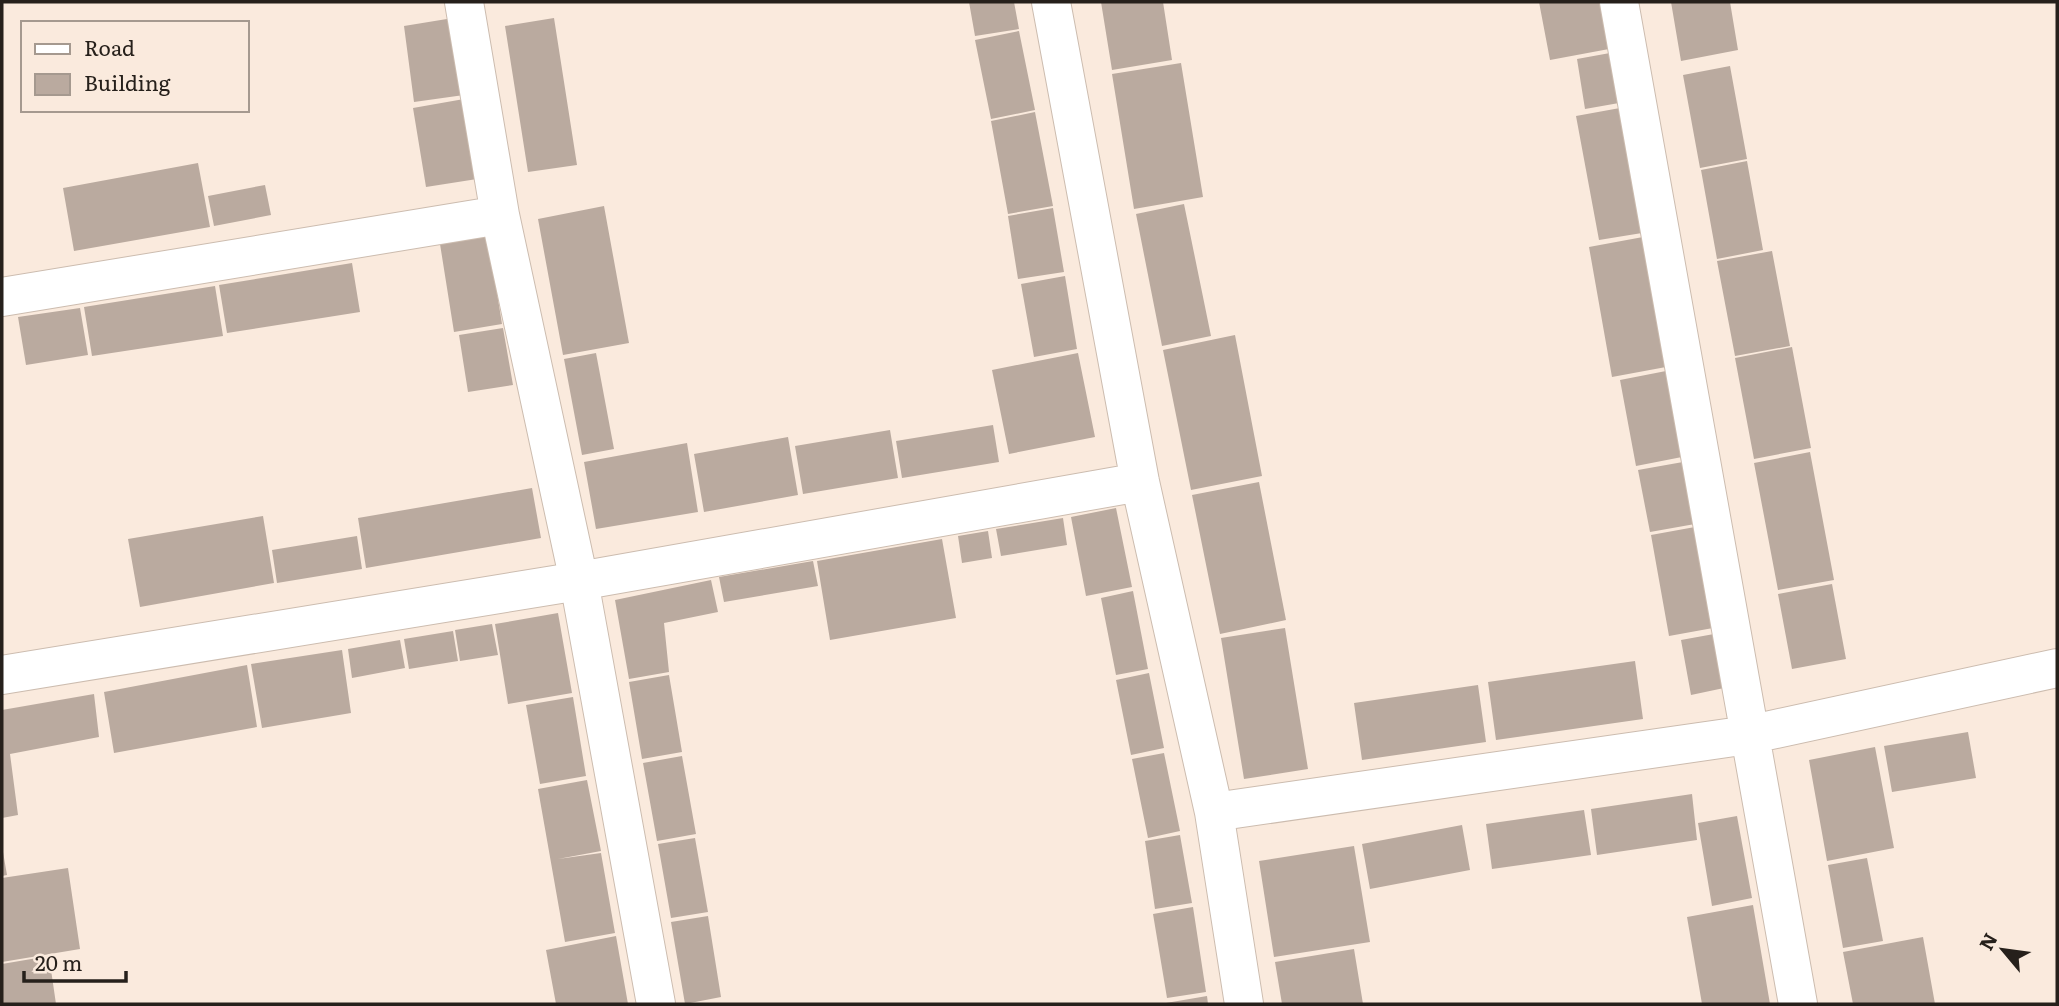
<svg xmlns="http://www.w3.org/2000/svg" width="2059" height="1006" font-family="Literata,serif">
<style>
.building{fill:#baaa9f}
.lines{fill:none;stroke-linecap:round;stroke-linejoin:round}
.minor-casing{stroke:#ccbcaf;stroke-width:40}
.minor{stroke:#fff;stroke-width:38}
</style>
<rect width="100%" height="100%" fill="#faeadd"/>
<path class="building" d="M969,2H1014L1019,29L975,36Z
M1101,2H1163L1172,60L1112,70Z
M1539,2H1601L1609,49L1550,60Z
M1671,2H1730L1738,50L1681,61Z
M453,18L464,95L414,102L404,26Z
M554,18L577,165L528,172L505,26Z
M1019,31L1035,110L991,119L975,40Z
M1610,53L1619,103L1585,109L1577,59Z
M1181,63L1203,197L1134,209L1112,74Z
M1730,66L1747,159L1700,168L1683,75Z
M464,99L477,179L426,187L413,108Z
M1620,108L1642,233L1599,240L1576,116Z
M1035,112L1053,206L1008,214L991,121Z
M1747,161L1763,250L1717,259L1701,170Z
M198,163L210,227L74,251L63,188Z
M265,185L271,215L214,226L208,196Z
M1184,204L1211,336L1162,346L1136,214Z
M604,206L629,343L563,355L538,219Z
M1053,208L1064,272L1018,279L1008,216Z
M488,236L502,324L454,332L440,244Z
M1643,237L1666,367L1612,377L1589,247Z
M1772,251L1790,346L1735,356L1717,261Z
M352,263L360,312L227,333L219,285Z
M1065,276L1077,349L1034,357L1021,284Z
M215,286L223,336L92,356L84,307Z
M80,308L88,355L26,365L18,317Z
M503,328L513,385L468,392L459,335Z
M1235,335L1262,476L1191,490L1163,350Z
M1792,347L1811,448L1754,459L1735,358Z
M596,353L614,449L582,455L564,359Z
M1078,353L1095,437L1009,454L992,370Z
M1666,371L1682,457L1636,466L1620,380Z
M993,425L999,462L902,478L896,441Z
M890,430L898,478L803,494L795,446Z
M788,437L798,495L704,512L694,454Z
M687,443L698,512L596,529L584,462Z
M1810,452L1834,580L1778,590L1754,463Z
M1683,462L1695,524L1650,532L1638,470Z
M1259,482L1286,620L1220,634L1192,495Z
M532,488L541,538L366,568L358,518Z
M1116,508L1132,587L1086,596L1071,517Z
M263,516L274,583L140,607L128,539Z
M1063,518L1067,545L1001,556L996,529Z
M1695,527L1713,628L1669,636L1651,535Z
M988,531L992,558L962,563L958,536Z
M357,536L362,569L277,583L272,550Z
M942,539L956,618L830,640L817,561Z
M813,561L818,586L724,602L719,577Z
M711,580L718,612L664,623L669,672L629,679L615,600Z
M1832,584L1846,659L1792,669L1778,594Z
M1133,591L1148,669L1116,675L1101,598Z
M558,613L572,693L508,704L495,624Z
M492,624L498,655L460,661L455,630Z
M1285,628L1308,769L1244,779L1221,638Z
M453,631L458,661L409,669L404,639Z
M1714,634L1724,688L1691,695L1681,640Z
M400,640L405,668L352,678L348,649Z
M342,650L351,713L262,728L251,664Z
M1635,661L1643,719L1496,740L1488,682Z
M247,665L257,727L114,753L104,692Z
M1149,673L1164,748L1131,755L1116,680Z
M669,675L682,752L642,759L629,682Z
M1478,685L1486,742L1362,760L1354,703Z
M94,694L99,737L10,754L18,815L2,818V710Z
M573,697L586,776L540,784L526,705Z
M1968,732L1976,778L1892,792L1884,746Z
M1875,747L1894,848L1827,861L1809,760Z
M1164,753L1180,831L1148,838L1132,759Z
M682,756L696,834L657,841L643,763Z
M587,780L601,851L558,859L601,853L615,933L565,942L538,789Z
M1692,794L1697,840L1597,855L1591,809Z
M1584,810L1591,855L1492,869L1486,824Z
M1737,816L1752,898L1712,906L1698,823Z
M1462,825L1470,870L1370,889L1362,844Z
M1180,835L1192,903L1155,909L1145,841Z
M695,838L708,912L671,918L658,844Z
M1354,846L1370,942L1274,957L1259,861Z
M3,852L7,875L2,876V853Z
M1867,858L1883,941L1843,948L1828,865Z
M68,868L80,949L2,962V878Z
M1753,905L1770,1004H1702L1687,917Z
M1193,907L1206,992L1167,998L1153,914Z
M708,916L721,997L685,1004L671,922Z
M616,936L628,1004H556L546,950Z
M1923,937L1935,1004H1853L1843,952Z
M1354,949L1363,1004H1282L1275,962Z
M49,956L56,1004H2V964Z
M1207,996L1208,1004H1166V1003Z"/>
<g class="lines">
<defs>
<path id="minor" d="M464,2L500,215L579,581L656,1004
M1051,2L1140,482L1214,812L1244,1004
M1619,2L1798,1004
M2,297L500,215
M2,675L579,581L1140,482
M1214,812L1748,735L2057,668"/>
</defs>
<use href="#minor" class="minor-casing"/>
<use href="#minor" class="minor"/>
</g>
<rect width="2059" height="1006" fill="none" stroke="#26201b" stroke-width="7"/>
<rect x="21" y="21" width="228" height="91" fill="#faeadd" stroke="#a5998f" stroke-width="2"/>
<rect x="35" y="44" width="35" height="10" fill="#ffffff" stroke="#a5998f" stroke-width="2"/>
<text x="84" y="56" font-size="21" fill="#26201b">Road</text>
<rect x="35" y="74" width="35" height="21" fill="#baaa9f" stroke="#a5998f" stroke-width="2"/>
<text x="84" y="91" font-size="21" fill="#26201b">Building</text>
<g transform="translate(2003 950) rotate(299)" stroke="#faeadd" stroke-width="5" paint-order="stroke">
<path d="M0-5L12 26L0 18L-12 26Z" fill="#26201b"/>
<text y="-10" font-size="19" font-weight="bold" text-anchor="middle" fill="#26201b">N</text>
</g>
<path d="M24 971v10h102v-10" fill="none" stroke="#26201b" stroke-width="3.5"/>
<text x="35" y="971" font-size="21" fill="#26201b" stroke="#faeadd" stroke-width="5" paint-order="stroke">20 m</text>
</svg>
